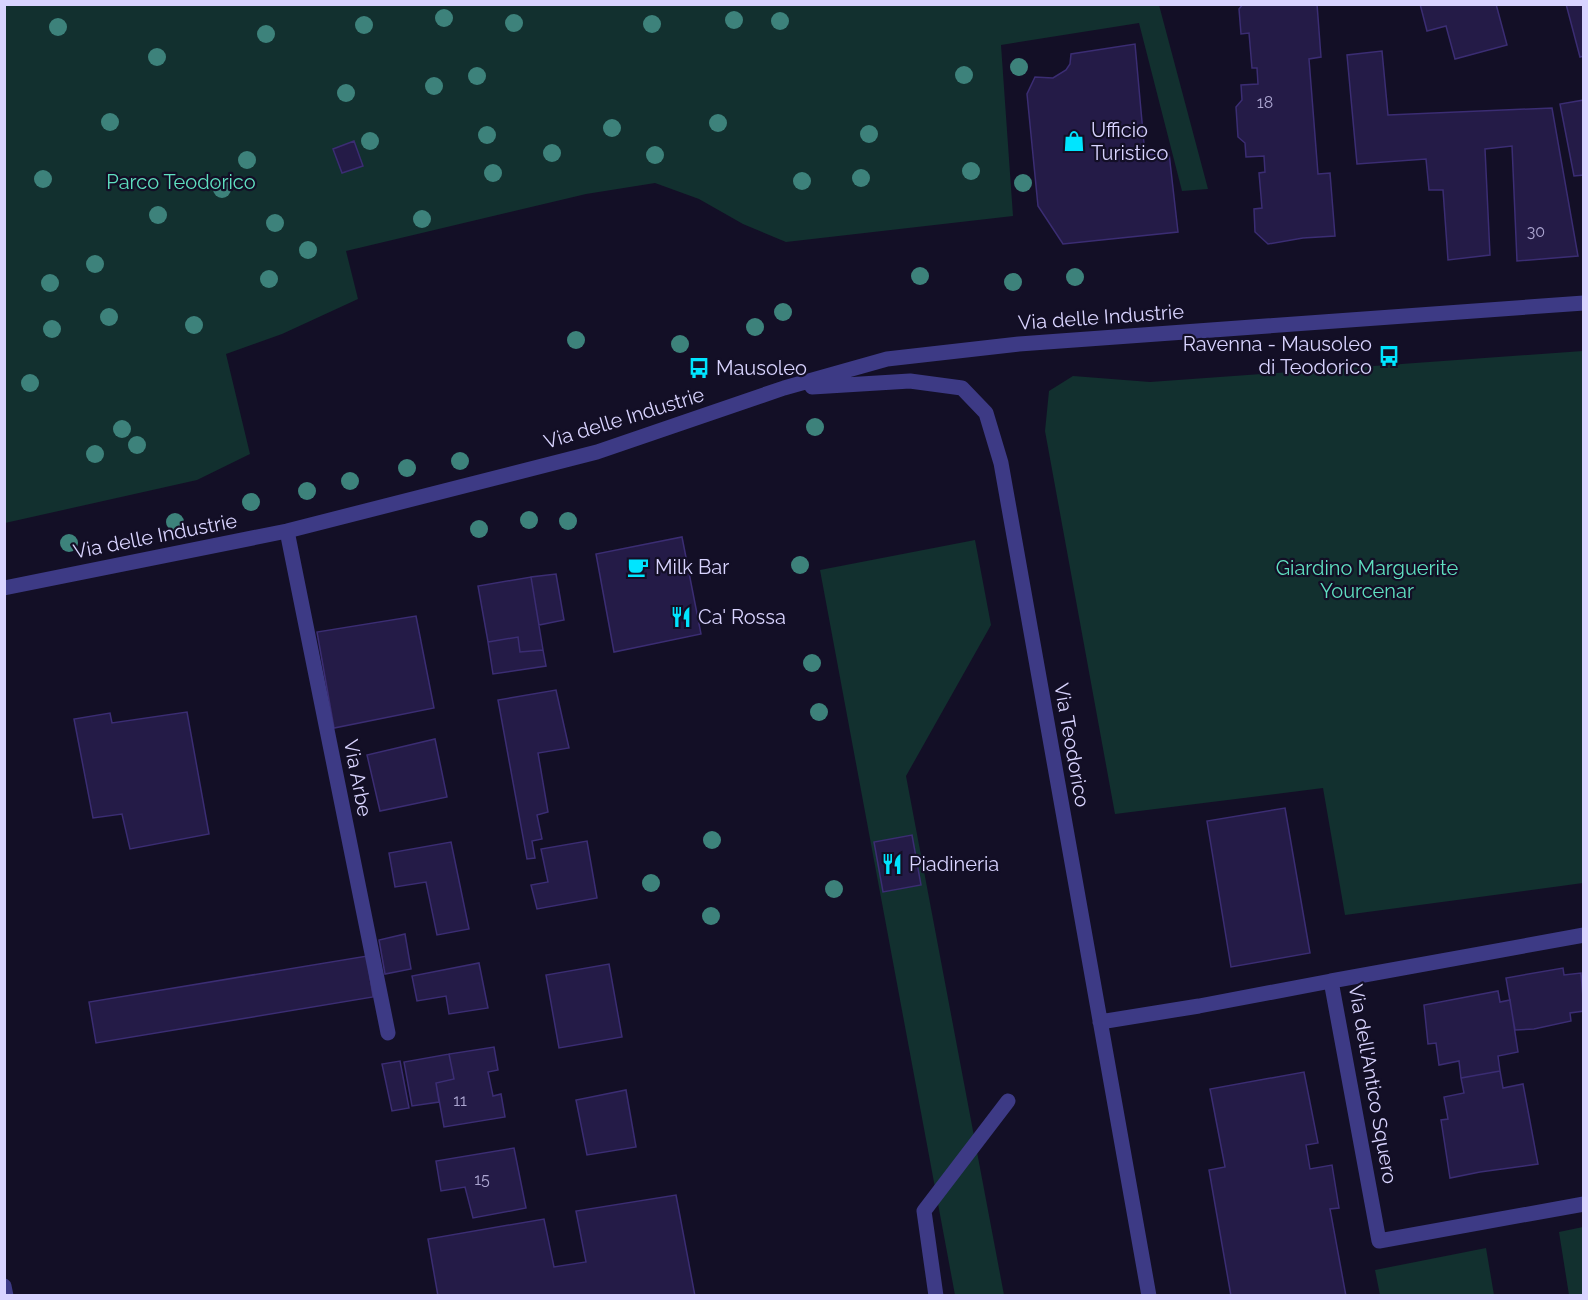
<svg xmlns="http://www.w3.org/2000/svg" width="1588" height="1300" font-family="Raleway,sans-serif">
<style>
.green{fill:#12302f}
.building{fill:#241b47;stroke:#3b2d73;stroke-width:1.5}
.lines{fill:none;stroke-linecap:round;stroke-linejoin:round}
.minor{stroke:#3d3a85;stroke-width:15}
.tree{fill:#3d827b}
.labels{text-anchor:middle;stroke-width:4.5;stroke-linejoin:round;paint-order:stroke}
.number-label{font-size:16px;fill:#aca6d1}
.poi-label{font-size:20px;fill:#d9d4ff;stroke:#130f26;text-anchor:start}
.park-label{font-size:20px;fill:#5fe0c0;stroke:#130f26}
.street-label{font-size:20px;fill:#d9d4ff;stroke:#130f26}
</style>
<rect width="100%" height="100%" fill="#130f26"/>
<path class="green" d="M4,5H1159L1208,189L1182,191L1139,23L1001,45L1013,216L786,242L743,224L699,199L655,183L586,194L346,251L358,299L282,334L226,354L250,454L197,480L5,523Z
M1583,351V883L1345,915L1323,788L1115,814L1045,431L1049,391L1073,376L1150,382Z
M975,540L991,625L906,776L1004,1295H955L820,570Z
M1583,1227V1295H1569L1559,1232Z
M1486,1248L1494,1295H1380L1375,1270Z"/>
<path class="building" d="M1243,4H1317L1321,57L1309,59L1318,174L1330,173L1335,236L1303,238L1268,244L1255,232L1254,209L1262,208L1259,173L1265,172L1264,156L1246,157L1245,143L1238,137L1236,107L1242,100L1241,85L1258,84L1257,68H1252L1249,33L1241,34L1239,9Z
M1420,4H1496L1507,45L1455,59L1446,26L1427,31Z
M1566,4H1584V56L1580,57Z
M1135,44L1145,155L1169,153L1178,232L1063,244L1038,206L1027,94L1035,77L1053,78L1066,70L1070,64L1071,54Z
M1382,51L1388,115L1552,108L1578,256L1517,261L1512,146L1485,149L1490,255L1448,260L1443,190H1429L1426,159L1357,164L1347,55Z
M1584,100V175L1574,176L1560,104Z
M354,141L363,166L342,173L333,149Z
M682,537L701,634L614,652L596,554Z
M556,574L564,620L539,625L531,577Z
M531,577L543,650L520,652L518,637L488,642L478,586Z
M416,616L434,708L334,728L317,632Z
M518,637L520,652L543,650L546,666L493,674L488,642Z
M556,690L569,748L538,753L548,812L537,815L542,839L532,841L535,858L527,859L498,700Z
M187,712L209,834L130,849L122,814L93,818L74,719L110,713L112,723Z
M435,739L447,797L380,811L367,755Z
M1285,808L1310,953L1231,967L1207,821Z
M912,835L921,885L883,892L874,842Z
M587,841L597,898L537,909L531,885L548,882L541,849Z
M451,842L469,929L437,935L426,882L395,887L389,853Z
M405,934L411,969L385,974L379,940Z
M367,956L373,997L96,1043L89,1002Z
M479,963L488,1008L449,1014L446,996L417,1001L412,976Z
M609,964L622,1037L559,1048L546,975Z
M1563,968L1564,975L1581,973L1584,1011L1570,1013L1571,1021L1534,1029L1515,1030L1506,978Z
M1498,991L1500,1002L1510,1000L1518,1052L1498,1056L1500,1071L1461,1078L1459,1061L1439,1065L1436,1043L1428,1044L1424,1005Z
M494,1047L498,1070L488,1072L493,1096L501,1094L505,1117L444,1127L436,1083L454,1079L449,1054Z
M449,1054L454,1079L436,1083L439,1102L412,1106L404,1062Z
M400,1061L409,1108L392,1111L382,1064Z
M1500,1071L1503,1088L1523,1084L1538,1164L1480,1172L1450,1178L1441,1120L1448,1119L1444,1097L1464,1093L1461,1078Z
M1304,1072L1318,1143L1306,1145L1310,1169L1332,1165L1339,1208L1330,1209L1346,1296H1231L1209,1170L1225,1167L1210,1089Z
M626,1090L636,1147L587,1155L576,1100Z
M514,1148L526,1208L473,1218L465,1187L441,1191L436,1161Z
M676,1195L695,1296H438L428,1239L544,1219L554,1267L586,1262L576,1211Z"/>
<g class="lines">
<path class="minor" d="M812,387L910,381L962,388L986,413L1001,463L1149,1296
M287,531L388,1033
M4,588L287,531L597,452L784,388L887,359L1019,344L1584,303
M1584,935L1331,981L1379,1241L1584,1204
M1100,1022L1199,1006L1331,981
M4,1286L6,1296
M936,1296L924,1211L1008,1101"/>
</g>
<g class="tree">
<circle cx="444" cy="18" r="9"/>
<circle cx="734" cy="20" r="9"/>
<circle cx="780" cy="21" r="9"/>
<circle cx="514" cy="23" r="9"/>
<circle cx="652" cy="24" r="9"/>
<circle cx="364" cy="25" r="9"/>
<circle cx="58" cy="27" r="9"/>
<circle cx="266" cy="34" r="9"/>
<circle cx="157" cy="57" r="9"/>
<circle cx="1019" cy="67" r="9"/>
<circle cx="964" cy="75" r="9"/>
<circle cx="477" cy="76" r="9"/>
<circle cx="434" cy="86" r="9"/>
<circle cx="346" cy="93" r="9"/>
<circle cx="110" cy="122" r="9"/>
<circle cx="718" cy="123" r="9"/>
<circle cx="612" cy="128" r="9"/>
<circle cx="869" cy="134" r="9"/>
<circle cx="487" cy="135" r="9"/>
<circle cx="370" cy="141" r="9"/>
<circle cx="552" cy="153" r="9"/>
<circle cx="655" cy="155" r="9"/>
<circle cx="247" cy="160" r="9"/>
<circle cx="971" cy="171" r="9"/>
<circle cx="493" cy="173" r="9"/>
<circle cx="861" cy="178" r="9"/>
<circle cx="43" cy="179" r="9"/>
<circle cx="802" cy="181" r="9"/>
<circle cx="1023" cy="183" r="9"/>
<circle cx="222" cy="189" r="9"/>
<circle cx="158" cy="215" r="9"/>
<circle cx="422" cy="219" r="9"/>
<circle cx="275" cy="223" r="9"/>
<circle cx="308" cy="250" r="9"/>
<circle cx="95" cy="264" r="9"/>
<circle cx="920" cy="276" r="9"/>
<circle cx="1075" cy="277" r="9"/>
<circle cx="269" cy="279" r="9"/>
<circle cx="1013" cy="282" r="9"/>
<circle cx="50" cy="283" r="9"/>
<circle cx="783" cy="312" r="9"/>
<circle cx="109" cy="317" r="9"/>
<circle cx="194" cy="325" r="9"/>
<circle cx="755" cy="327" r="9"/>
<circle cx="52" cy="329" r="9"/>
<circle cx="576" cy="340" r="9"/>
<circle cx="680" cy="344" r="9"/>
<circle cx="30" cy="383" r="9"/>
<circle cx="815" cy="427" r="9"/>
<circle cx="122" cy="429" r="9"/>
<circle cx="137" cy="445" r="9"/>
<circle cx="95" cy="454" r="9"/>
<circle cx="460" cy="461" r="9"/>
<circle cx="407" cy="468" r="9"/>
<circle cx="350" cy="481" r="9"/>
<circle cx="307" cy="491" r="9"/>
<circle cx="251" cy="502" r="9"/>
<circle cx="529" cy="520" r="9"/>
<circle cx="568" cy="521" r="9"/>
<circle cx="175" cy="522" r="9"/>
<circle cx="479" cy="529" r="9"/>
<circle cx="69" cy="543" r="9"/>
<circle cx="800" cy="565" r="9"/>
<circle cx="812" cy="663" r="9"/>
<circle cx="819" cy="712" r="9"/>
<circle cx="712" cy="840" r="9"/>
<circle cx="651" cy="883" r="9"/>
<circle cx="834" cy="889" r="9"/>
<circle cx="711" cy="916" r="9"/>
</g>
<defs>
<symbol id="shop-bare" viewBox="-9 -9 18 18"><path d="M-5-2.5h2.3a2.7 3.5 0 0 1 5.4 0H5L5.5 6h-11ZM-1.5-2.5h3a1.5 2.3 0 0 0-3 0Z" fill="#00e5ff" stroke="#130f26" stroke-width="2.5" paint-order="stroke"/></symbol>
<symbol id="bus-bare" viewBox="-9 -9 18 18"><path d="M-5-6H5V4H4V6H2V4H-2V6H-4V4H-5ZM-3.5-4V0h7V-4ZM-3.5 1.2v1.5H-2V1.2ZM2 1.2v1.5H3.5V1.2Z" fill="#00e5ff" stroke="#130f26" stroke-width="2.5" paint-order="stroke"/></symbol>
<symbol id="cafe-bare" viewBox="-9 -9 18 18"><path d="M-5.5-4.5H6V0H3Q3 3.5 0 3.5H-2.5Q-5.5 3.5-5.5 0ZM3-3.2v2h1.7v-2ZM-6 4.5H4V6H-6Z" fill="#00e5ff" stroke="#130f26" stroke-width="2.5" paint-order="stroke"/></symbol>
<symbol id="restaurant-bare" viewBox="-9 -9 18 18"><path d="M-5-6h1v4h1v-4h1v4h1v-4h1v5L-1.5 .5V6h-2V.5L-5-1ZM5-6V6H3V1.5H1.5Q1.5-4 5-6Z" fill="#00e5ff" stroke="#130f26" stroke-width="2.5" paint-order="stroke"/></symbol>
</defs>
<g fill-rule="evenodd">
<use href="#shop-bare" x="1059" y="126" width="30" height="30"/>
<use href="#bus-bare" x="1374" y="341" width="30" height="30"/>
<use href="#bus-bare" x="684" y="353" width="30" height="30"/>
<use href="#cafe-bare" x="623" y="552" width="30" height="30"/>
<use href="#restaurant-bare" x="666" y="602" width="30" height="30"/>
<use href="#restaurant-bare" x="877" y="849" width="30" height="30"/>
</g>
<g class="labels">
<g class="number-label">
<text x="1265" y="108">18</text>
<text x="1536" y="237">30</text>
<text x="460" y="1106">11</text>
<text x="482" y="1185">15</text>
</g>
<g class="poi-label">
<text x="1091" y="137">Ufficio<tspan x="1091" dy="23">Turistico</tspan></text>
<text x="1372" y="351" text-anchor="end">Ravenna - Mausoleo<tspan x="1372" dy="23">di Teodorico</tspan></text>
<text x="716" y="375">Mausoleo</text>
<text x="655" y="574">Milk Bar</text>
<text x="698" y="624">Ca' Rossa</text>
<text x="909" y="871">Piadineria</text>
</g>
<g class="park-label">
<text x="181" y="189">Parco Teodorico</text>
<text x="1367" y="575">Giardino Marguerite<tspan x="1367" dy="23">Yourcenar</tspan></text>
</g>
<g class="street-label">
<text transform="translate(1101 317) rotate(-4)" y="7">Via delle Industrie</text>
<text transform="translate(624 418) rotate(-17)" y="7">Via delle Industrie</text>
<text transform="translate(155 536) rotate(-11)" y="7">Via delle Industrie</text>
<text transform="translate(1072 745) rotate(80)" y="7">Via Teodorico</text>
<text transform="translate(358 778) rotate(79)" y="7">Via Arbe</text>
<text transform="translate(1373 1084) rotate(80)" y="7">Via dell'Antico Squero</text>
</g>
</g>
<rect width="1588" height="1300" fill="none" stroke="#d9d4ff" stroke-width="12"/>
</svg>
